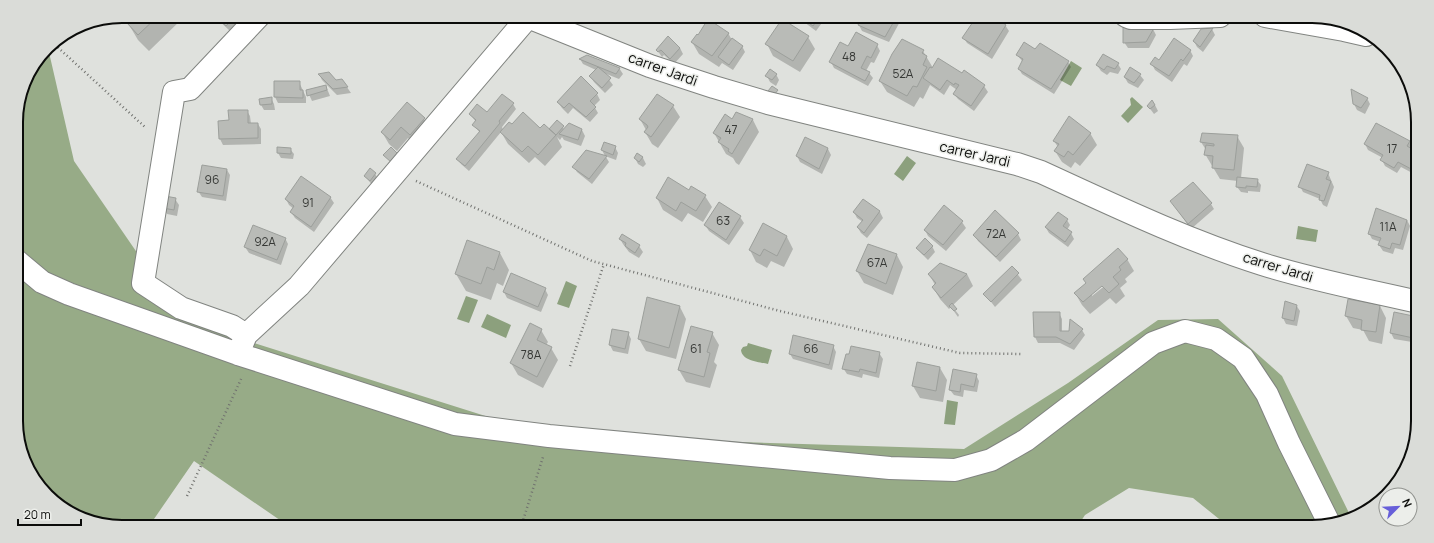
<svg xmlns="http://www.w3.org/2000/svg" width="1434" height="543" font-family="Manrope,sans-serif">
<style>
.forest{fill:#97ab87}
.water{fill:#8ca07d}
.shadow{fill:#0003;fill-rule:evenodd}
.building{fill:#b9bbb7;stroke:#9c9f9b}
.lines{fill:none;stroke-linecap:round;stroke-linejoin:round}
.minor-casing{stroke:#818480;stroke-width:24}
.path{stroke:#71726f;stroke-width:2.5;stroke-dasharray:1 3;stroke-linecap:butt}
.minor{stroke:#fff;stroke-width:22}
.labels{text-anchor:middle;stroke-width:3;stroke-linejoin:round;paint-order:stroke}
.number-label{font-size:12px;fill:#363835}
.street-label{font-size:14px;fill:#0b0c0a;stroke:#eceeea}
.rim{fill:none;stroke:#0b0c0a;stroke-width:2}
</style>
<rect width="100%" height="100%" fill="#dfe1dd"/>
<path class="forest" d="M48,48L74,161L184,321L549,436L964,449L1068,383L1158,320L1218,319L1282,376L1350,515L1318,527H1229L1193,498L1129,488L1085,515L1077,527H290L194,461L154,519L152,527H122L88,521L42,491L18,441L16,115L27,76Z"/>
<path class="water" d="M1071,61L1082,68L1071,86L1060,80Z
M1132,97L1143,107L1128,123L1121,116L1131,105L1130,99Z
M907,156L916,163L903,181L894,174Z
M1298,226L1318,230L1316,242L1296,239Z
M566,281L577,286L569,308L557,304Z
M466,296L478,300L469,323L457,319Z
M487,314L511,325L506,338L481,327Z
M748,343L772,350L768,364C759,362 742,361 741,350L743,347L747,346Z
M947,400L958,402L955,425L944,424Z"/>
<path class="shadow" d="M135,16H182L183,18L149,51L138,40L128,23Z
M214,16H244L230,31Z
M796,16H827L816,31Z
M864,16H903L889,42L862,31L859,25Z
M978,16H991L1005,25L1009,31L992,59L967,43L964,38Z
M1153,29L1156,35L1149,48H1128L1124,42Z
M1212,29L1215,35L1203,52L1197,47L1194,41L1202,30Z
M728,33L732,40L742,46L745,52L733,70L722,63L719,67L699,54L692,42Z
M808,37L815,49L800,72L773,56L767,44Z
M668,38L680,48L683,54L674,64L664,55L662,57L657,50Z
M877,45L880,51L874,63L871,62L866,71L869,73L873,78L868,86L834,68L831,62L849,48Z
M1190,50L1193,56L1187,66L1184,64L1172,82L1155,70L1152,64Z
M923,51L933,68L962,75L965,71L984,86L988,92L974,111L958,99L954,94L957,90L950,85L944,95L930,85L923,99L920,97L914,107L887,92L880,81Z
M1036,51L1068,62L1071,67L1054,94L1022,74L1019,69L1023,62L1017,55Z
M580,59L619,68L623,74L619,79L604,73L613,85L605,93L594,82L590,76L596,70L583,64Z
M1118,64L1121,69L1118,74L1110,72L1107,75L1101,71L1097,65Z
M319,74L336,81L342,80L351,93L337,95L322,80Z
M776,74L779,80L776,86L770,82L767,76Z
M1140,75L1144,80L1138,88L1128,83L1125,78Z
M275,82H299L306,97V103H278L275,97Z
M326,86L330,96L312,101L307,90Z
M597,94L600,100L594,106L598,113L590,122L573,108L568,114L562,108L558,102Z
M271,98L274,104L275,110H264L261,105Z
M1367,98L1370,104L1365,114L1357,110L1354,104Z
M513,104L516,109L502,127L503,130L512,125L549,130L563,127L564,130L569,124L582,130L585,136L581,146L564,140L562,137L560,140L557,137L562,147L545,166L535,157L529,163L508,144L501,132L469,171L461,164L457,159L480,133L474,125L476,122L470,114H487Z
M1155,105L1158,111L1154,114L1148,106Z
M673,106L680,117L658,148L652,144L645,132L646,130L640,119Z
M247,111L250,116L251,124H258L261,129V144L223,145L220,139L219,122L230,121Z
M737,113L753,120L759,132L739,165L736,163L733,158L726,154L714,133L733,120Z
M424,119L431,131L417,146L408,138L397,151L389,144L382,132Z
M1090,133L1097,145L1080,166L1075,162L1071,168L1062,162L1055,151L1058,147L1054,141Z
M1237,136L1244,148L1241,178L1257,180L1261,185L1260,192L1248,191V193L1241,192L1237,187L1238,181L1220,179L1205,154L1206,150L1201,142Z
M806,138L828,149L831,155L822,174L800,162L797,156Z
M1409,141L1412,147L1411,150L1417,153V173L1416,175L1401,167L1397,173L1385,166L1382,160L1383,158L1368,150L1365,144Z
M615,147L618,153L616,160L605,156L602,150Z
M290,149L294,154L293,159L281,158L278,153Z
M638,154L643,158L646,164L643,167L638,164L635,158Z
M606,157L609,162L592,184L577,172L574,167Z
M227,170L230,175L226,201L202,197L198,191Z
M370,170L375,174L379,180L373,186L365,176Z
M1328,173L1334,187L1327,207L1323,205L1320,199L1303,192L1300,186Z
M669,179L689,191L705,196L712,207L703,222L688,213L682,222L663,210L657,198Z
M330,197L334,203L314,232L295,218L291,212L294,209L289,205L286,199Z
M175,199L179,205L177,216L167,214L164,208Z
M864,200L880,212L883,218L867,238L861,233L858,228L863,222L857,218L854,212Z
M720,203L740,217L744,223L729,245L709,231L705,225Z
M1211,204L1214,209L1191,229L1175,207Z
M944,207L962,222L966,228L946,251L928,236L925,230Z
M1067,220L1070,225L1067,230L1071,233L1074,239L1068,247L1049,233L1046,228Z
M1407,220L1410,226L1403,250L1395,248L1393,254L1383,251L1379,245L1380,242L1372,239L1369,233Z
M763,224L787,237L793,249L784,267L771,261L767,268L756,262L750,250Z
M1018,234L1021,240L1000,262L978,241L974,235Z
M622,235L639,246L643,252L639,258L629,252L623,244L620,239Z
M285,238L288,244L281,265L249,253L245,247Z
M1417,241L1418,257L1413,249Z
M932,246L935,252L928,260L921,253L917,248Z
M500,253L509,270L503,286L497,283L491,300L466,291L456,274Z
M897,255L903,267L893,295L864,283L857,271Z
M1127,259L1134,271L1125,279L1127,282L1120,288L1125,296L1116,304L1110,298L1090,314L1082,305L1075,293ZM1106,282L1107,284L1092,296V294Z
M940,264L967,274L973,286L952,306L959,315L958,317L951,307L949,309L940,299L933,287L935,285L929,274Z
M1012,267L1022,280L995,307L985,294Z
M545,289L548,295L541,312L507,298L504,292Z
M1296,305L1300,311L1297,326L1286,324L1283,318Z
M1380,306L1386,318L1382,344L1369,341L1363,330L1353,328L1346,316Z
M680,307L686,319L676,359L646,351L639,339Z
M1034,313H1059L1062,319V332L1082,330L1085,335L1074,350L1060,343H1038L1035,337Z
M1418,318V343L1394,339L1391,333Z
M541,330L548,342L546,345L551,348L558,360L543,388L518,375L511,363Z
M628,333L631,339L628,354L613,351L610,345Z
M712,333L719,345L714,362L717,365L710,388L686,382L679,370Z
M833,346L836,352L832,370L793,359L790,354Z
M879,353L883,359L879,378L863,374L862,378L847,374L843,368Z
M940,368L947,380L943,402L920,398L913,386Z
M976,375L979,381L977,392L964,390L963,397L954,395L950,390Z
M1418,385V395L1416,394L1413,388Z"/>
<path class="building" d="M134,16H158L138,35L127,23Z
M215,16H236L226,26Z
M799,16H820L813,26Z
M862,16H897L885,37L858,25Z
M977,16H993L1006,25L988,54L962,38Z
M708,19L729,33L712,56L691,42L697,34L698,35Z
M782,19L809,36L793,61L765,44Z
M1123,25L1154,28L1146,42L1123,43Z
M1213,28L1200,47L1193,41L1201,29Z
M856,32L878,44L871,58L867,56L861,68L870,72L865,81L829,62L840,42L848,46Z
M668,36L680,48L670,59L661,50L658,52L656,50Z
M732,38L743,46L729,65L718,57Z
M1174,38L1191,50L1183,61L1181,59L1169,76L1150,64L1155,57L1159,60Z
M902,39L924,50L922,53L927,56L923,65L927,67L917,87L913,86L907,96L879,81L892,54Z
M1024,42L1035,49L1040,43L1069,61L1051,89L1018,69L1023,59L1016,55Z
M1103,54L1119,63L1115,69L1107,66L1104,70L1096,65Z
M587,55L620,68L616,74L579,59Z
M938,58L962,73L964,70L985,85L971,106L953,94L959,85L955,83L954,85L947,80L940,90L923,78L930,67L932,68Z
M598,67L611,78L602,88L589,76Z
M1130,67L1141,74L1134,83L1124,77Z
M770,69L777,74L772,80L765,76Z
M329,72L336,80L342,79L348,87L333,89L318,74Z
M581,76L598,93L590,101L596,107L586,117L569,103L564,108L557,102Z
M274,81H300V90H303V98L274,97Z
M326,85L327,90L307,96L306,90Z
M772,86L778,90L774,95L768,91Z
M1351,89L1368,98L1361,108L1353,104Z
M502,94L514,103L499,121L500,123L465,166L456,159L480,131L472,125L476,120L469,114L477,104L487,112Z
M657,94L674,105L651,137L644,132L648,127L647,125L639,119Z
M272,97V104L260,105L259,99Z
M1152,100L1155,105L1150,109L1147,106Z
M407,102L425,118L410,135L401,127L390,140L381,132Z
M228,110H248V123H258V138L219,139L218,121L229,120Z
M523,112L540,128L544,124L556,135L538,155L528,146L522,152L500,132L509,122L512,124Z
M736,112L753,119L732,154L728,151L729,149L718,142L721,138L713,133L725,114L732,119Z
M1069,116L1091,133L1073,155L1068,151L1064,157L1054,151L1059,144L1053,141Z
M557,120L564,126L556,135L549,129Z
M569,123L582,129L578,140L559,134Z
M1376,123L1410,141L1407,146L1417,152V162L1413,170L1398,162L1394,168L1380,160L1383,155L1364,144Z
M1202,133L1238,135L1234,170L1212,168L1213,156L1204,155L1206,145L1214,146V144L1200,142Z
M805,137L828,148L819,169L796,156Z
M604,142L616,146L613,155L601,150Z
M277,147L291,148V154L277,153Z
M391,147L398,154L391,162L383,155Z
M586,150L607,156L589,179L572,167Z
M637,153L643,157L639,162L634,158Z
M1307,164L1329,172L1326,179L1331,181L1324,201L1319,200L1320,195L1298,187Z
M202,165L227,169L223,196L197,192Z
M370,168L376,173L370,181L364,176Z
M301,176L331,197L311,227L290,212L294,206L285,199Z
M668,177L689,190L691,186L706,195L696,211L681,202L676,211L656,198Z
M1237,177L1258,179L1257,187L1246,186V188L1236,187Z
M1193,182L1212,203L1188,224L1170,201Z
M165,196L176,198L174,210L163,208Z
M863,199L880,211L864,233L857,227L863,220L853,212Z
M719,202L741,216L726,240L704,225Z
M944,205L963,221L943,245L924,230Z
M1376,208L1407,220L1400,245L1392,243L1390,249L1378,245L1381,238L1368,234Z
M995,210L1019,233L996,257L973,235Z
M1058,212L1068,219L1063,226L1072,232L1065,242L1045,227Z
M763,223L787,236L777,256L764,249L760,256L749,250Z
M253,225L286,238L277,260L244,247Z
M622,234L640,245L635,253L625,246L626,243L619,239Z
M925,238L933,246L924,255L916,248Z
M1417,238V252L1412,249Z
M467,240L500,252L494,270L487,267L481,284L455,274Z
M868,244L897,254L886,284L856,271Z
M1118,248L1128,259L1119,267L1121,270L1113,277L1119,284L1109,293L1102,286L1083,302L1074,293L1086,283L1083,279Z
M940,263L967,274L941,298L932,287L936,283L928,274Z
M1012,266L1019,273L991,302L983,294Z
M511,273L546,288L538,307L503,292Z
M647,297L680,306L669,348L638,339Z
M1348,299L1380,305L1376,332L1361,330L1362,320L1345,316Z
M1285,301L1297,305L1294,321L1282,318Z
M952,303L957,309L954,311L949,306Z
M1033,312H1060V331H1069L1070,319L1083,329L1070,344L1056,337H1034Z
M1394,312L1418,317V339L1390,333Z
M530,323L542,329L537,340L552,347L537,377L510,363Z
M691,326L713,332L707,352L710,353L704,377L678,370Z
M612,329L629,332L625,349L609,345Z
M793,335L834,345L829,365L789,354Z
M851,346L880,352L876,373L860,369L859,372L842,369L846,354H849Z
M917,362L940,367L936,391L912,386Z
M953,369L977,374L974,387L961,384L960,392L949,390Z
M1413,383L1418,384V390L1412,389Z"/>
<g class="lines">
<defs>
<path id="minor" d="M1126,16L1131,18H1170L1220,16
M1265,16L1344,30L1366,35
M528,17L650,66L714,87L768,103L1017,164L1041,172C1113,205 1186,240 1262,264C1313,280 1366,290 1418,302
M17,261L42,282L69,294L238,354L455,424L549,436L890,468L955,470L991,460L1026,440L1153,343L1185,331L1216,339L1243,358L1267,394L1289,443L1329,523
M246,335L232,326L181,308L143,283L174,92L190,89L259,16
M238,354L246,335L299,286L529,16"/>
</defs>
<use href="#minor" class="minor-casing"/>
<path class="path" d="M52,42L146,128
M416,181L592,261L780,311L960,353L1022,354
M570,366L604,264
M187,496L242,377
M521,527L543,457"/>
<use href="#minor" class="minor"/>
</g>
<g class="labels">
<g class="number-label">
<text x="849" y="61">48</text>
<text x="903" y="78">52A</text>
<text x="731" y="134">47</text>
<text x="1392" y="153">17</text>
<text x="212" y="184">96</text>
<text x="308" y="207">91</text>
<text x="723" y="225">63</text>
<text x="1388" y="231">11A</text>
<text x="996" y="238">72A</text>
<text x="265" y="246">92A</text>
<text x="877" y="267">67A</text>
<text x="696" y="353">61</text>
<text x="811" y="353">66</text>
<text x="531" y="359">78A</text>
</g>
<g class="street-label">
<text transform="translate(663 69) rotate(20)" y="5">carrer Jardi</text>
<text transform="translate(975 154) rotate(13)" y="5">carrer Jardi</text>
<text transform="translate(1278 267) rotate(17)" y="5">carrer Jardi</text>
</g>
</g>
<path d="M0 0H1434V543H0ZM122 23H1312A99 99 0 0 1 1411 122V421A99 99 0 0 1 1312 520H122A99 99 0 0 1 23 421V122A99 99 0 0 1 122 23Z" fill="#dadcd8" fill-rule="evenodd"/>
<path class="rim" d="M122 23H1312A99 99 0 0 1 1411 122V421A99 99 0 0 1 1312 520H122A99 99 0 0 1 23 421V122A99 99 0 0 1 122 23Z"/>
<g transform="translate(1398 507) rotate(66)"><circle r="19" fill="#eceeea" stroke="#929490"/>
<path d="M0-3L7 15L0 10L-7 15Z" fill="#675fd9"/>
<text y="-6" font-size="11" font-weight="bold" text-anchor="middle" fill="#0b0c0a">N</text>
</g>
<path d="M18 519v6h63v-6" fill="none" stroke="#0b0c0a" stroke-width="2"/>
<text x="24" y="519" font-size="12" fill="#0b0c0a" stroke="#eceeea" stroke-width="3" paint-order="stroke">20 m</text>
</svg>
